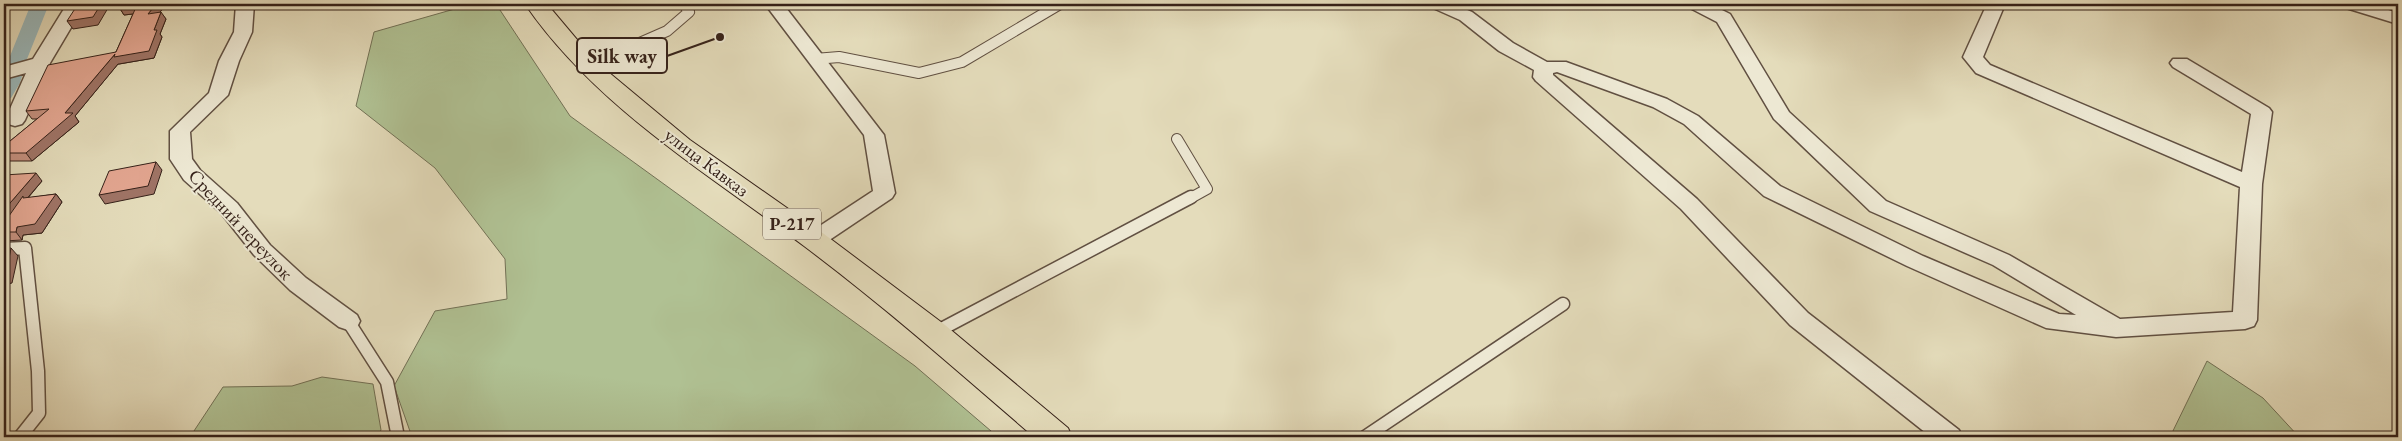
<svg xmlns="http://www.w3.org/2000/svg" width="2402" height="441" font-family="'EB Garamond',serif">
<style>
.green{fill:#b0c193;stroke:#727156}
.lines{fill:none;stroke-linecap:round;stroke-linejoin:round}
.canal{fill:#9bb9bc;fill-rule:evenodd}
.service-far1-casing{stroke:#615042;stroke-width:12}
.service-casing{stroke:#615042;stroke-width:15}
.minor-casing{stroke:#615042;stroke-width:3}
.trunk-casing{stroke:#352119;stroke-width:2}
.service-far1{stroke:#ede8d3;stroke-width:10}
.service{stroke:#ede8d3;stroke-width:12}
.minor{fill:#ede8d3;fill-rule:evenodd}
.trunk{fill:#e4dcbb;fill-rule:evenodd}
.wall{fill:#c38f7d;stroke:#352119}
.shaded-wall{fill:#9f7466;stroke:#352119}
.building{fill:#e3a691;stroke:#352119}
.labels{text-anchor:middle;stroke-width:4;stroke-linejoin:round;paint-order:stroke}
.shield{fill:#ede8d3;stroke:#6c5d51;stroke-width:1}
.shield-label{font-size:18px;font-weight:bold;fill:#352119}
.street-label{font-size:19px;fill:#352119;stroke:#ede8d3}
.leader{fill:none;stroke:#352119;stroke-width:2}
.callout-dot{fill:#352119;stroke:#ede8d3;stroke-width:2}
.callout{fill:#ede8d3;stroke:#352119;stroke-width:2}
.callout-label{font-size:20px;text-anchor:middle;font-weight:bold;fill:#352119}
</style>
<rect width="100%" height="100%" fill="#e4dcbb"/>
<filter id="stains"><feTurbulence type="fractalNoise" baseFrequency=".004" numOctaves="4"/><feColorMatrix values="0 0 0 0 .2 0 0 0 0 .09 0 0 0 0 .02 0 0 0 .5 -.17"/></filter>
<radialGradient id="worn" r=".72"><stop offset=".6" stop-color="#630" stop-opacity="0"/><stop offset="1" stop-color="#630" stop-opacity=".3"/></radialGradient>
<path class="green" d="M472,4H496L570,116L915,366L998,437H412L394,386L435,311L507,299L505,259L435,168L356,106L374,32Z
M2207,361L2263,398L2299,437H2170Z
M322,377L373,384L381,430L377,437H190L223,387L292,386Z"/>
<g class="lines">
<path class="canal" d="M31,4H49L27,59L20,83L11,98L4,100V71Z"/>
<defs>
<path id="service-far1" d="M4,6L5,4
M815,59L839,57L919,73L962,62L1060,4
M587,66L667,31L689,12L684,4
M1177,139L1207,189L1189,199"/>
<path id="service" d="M4,249L25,248L38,371L39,413L20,437
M348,321L387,382L398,437
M934,333L1191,197
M1365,437L1563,304"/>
<path id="minor" d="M67,4H85L50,63L25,120L22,124L15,126L8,124L5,120L26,73L4,79V67L33,59Z
M236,4H254L252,32L239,61L228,95L190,132L192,159L200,170L237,203L270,245L306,278L357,315L360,321L357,327L348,330L339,327L290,290L254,255L221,213L184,180L170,159V131L209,93L219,61L234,32Z
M765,4H783L884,135L895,193L892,198L822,245L814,247L806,245L803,240L806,235L873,191L864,135Z
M1430,4H1453L1472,12L1513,43L1547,62H1566L1667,99L1698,116L1780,186L1923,256L2059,314L2076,315L1993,265L1870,211L1774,119L1717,22L1690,8L1687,4H1710L1730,14L1789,112L1886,201L2009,255L2120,319L2233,312L2240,187L1976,73L1963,57L1987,4H2005L1983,57L1990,65L2242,172L2251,114L2173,67L2170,63L2173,59H2187L2269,108L2272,112L2262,184L2257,320L2254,326L2245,329L2116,337L2046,328L1907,266L1764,196L1684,124L1653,107L1557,72L1553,73V75L1697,199L1808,313L1959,430L1962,437H1931L1790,325L1681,209L1536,81L1533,77L1534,70L1499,51L1460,20L1433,8Z
M2343,4H2369L2398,13V24L2346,8Z"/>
<path id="trunk" d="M525,4H547L595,61L690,140L824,234L945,325L1068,428L1072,437H1034C959,372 884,306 804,246C706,172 596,107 525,4Z"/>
</defs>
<use href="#service-far1" class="service-far1-casing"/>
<use href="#service" class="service-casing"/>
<use href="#minor" class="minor-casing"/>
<use href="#trunk" class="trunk-casing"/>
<use href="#service-far1" class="service-far1"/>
<use href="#service" class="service"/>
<use href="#minor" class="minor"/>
<use href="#trunk" class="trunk"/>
</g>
<path class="wall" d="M122,4H166L160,12L166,19L160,34L162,37L154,58L119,64H118L75,116L79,122L32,161H4V146L37,119H32L26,111L116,52L133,14L124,15L119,7Z
M4,175L42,181L28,198L56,194L62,202L42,233L23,235L22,240L4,241Z"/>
<path class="shaded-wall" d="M101,4H106L108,8L98,25L73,29L67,21Z
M156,4H166L153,22L148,14Z
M137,5L141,13L124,15L119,7Z
M161,12L166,19L160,34L162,37L154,58L119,64H118L75,116L79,122L32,161L26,153L65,113L115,54L154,30Z
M156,162L162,170L154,194L105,204L99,195Z
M36,173L42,181L5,224L4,222V210Z
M56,194L62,202L42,233L23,235L22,240L16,232L17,227Z
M11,248L18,256L12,283L4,285V275Z"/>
<path class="building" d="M78,4H101L93,17L67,21Z
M122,4H156L148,14L161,12L154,30H157L149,51L114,57L115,54L65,113H73L26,153H4V146L49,109L26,111L48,65L116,52L137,5L119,7Z
M156,162L148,186L99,195L109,171Z
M36,173L4,210V175Z
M56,194L35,224L17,227L16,232H4V223L23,196V198Z
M4,248H11L6,274L4,275Z"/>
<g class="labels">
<rect class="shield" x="763" y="208.5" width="58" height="31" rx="4"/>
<g class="shield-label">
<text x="792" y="230">Р-217</text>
</g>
<g class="street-label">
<text transform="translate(707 162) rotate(37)" y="7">улица Кавказ</text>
<text transform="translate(241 224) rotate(47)" y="7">Средний переулок</text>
</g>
</g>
<path class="leader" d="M720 37L667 56"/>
<circle class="callout-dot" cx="720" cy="37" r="5"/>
<rect class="callout" x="577" y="38" width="90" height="35" rx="5"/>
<g class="callout-label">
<text x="622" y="63">Silk way</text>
</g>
<rect width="2402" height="441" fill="none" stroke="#e4dcbb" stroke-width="20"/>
<rect x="5" y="5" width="2392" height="431" fill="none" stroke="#352119" stroke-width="2.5"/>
<rect x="10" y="10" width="2382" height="421" fill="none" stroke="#352119"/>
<rect width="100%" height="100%" filter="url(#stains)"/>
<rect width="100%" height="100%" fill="url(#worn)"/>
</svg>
